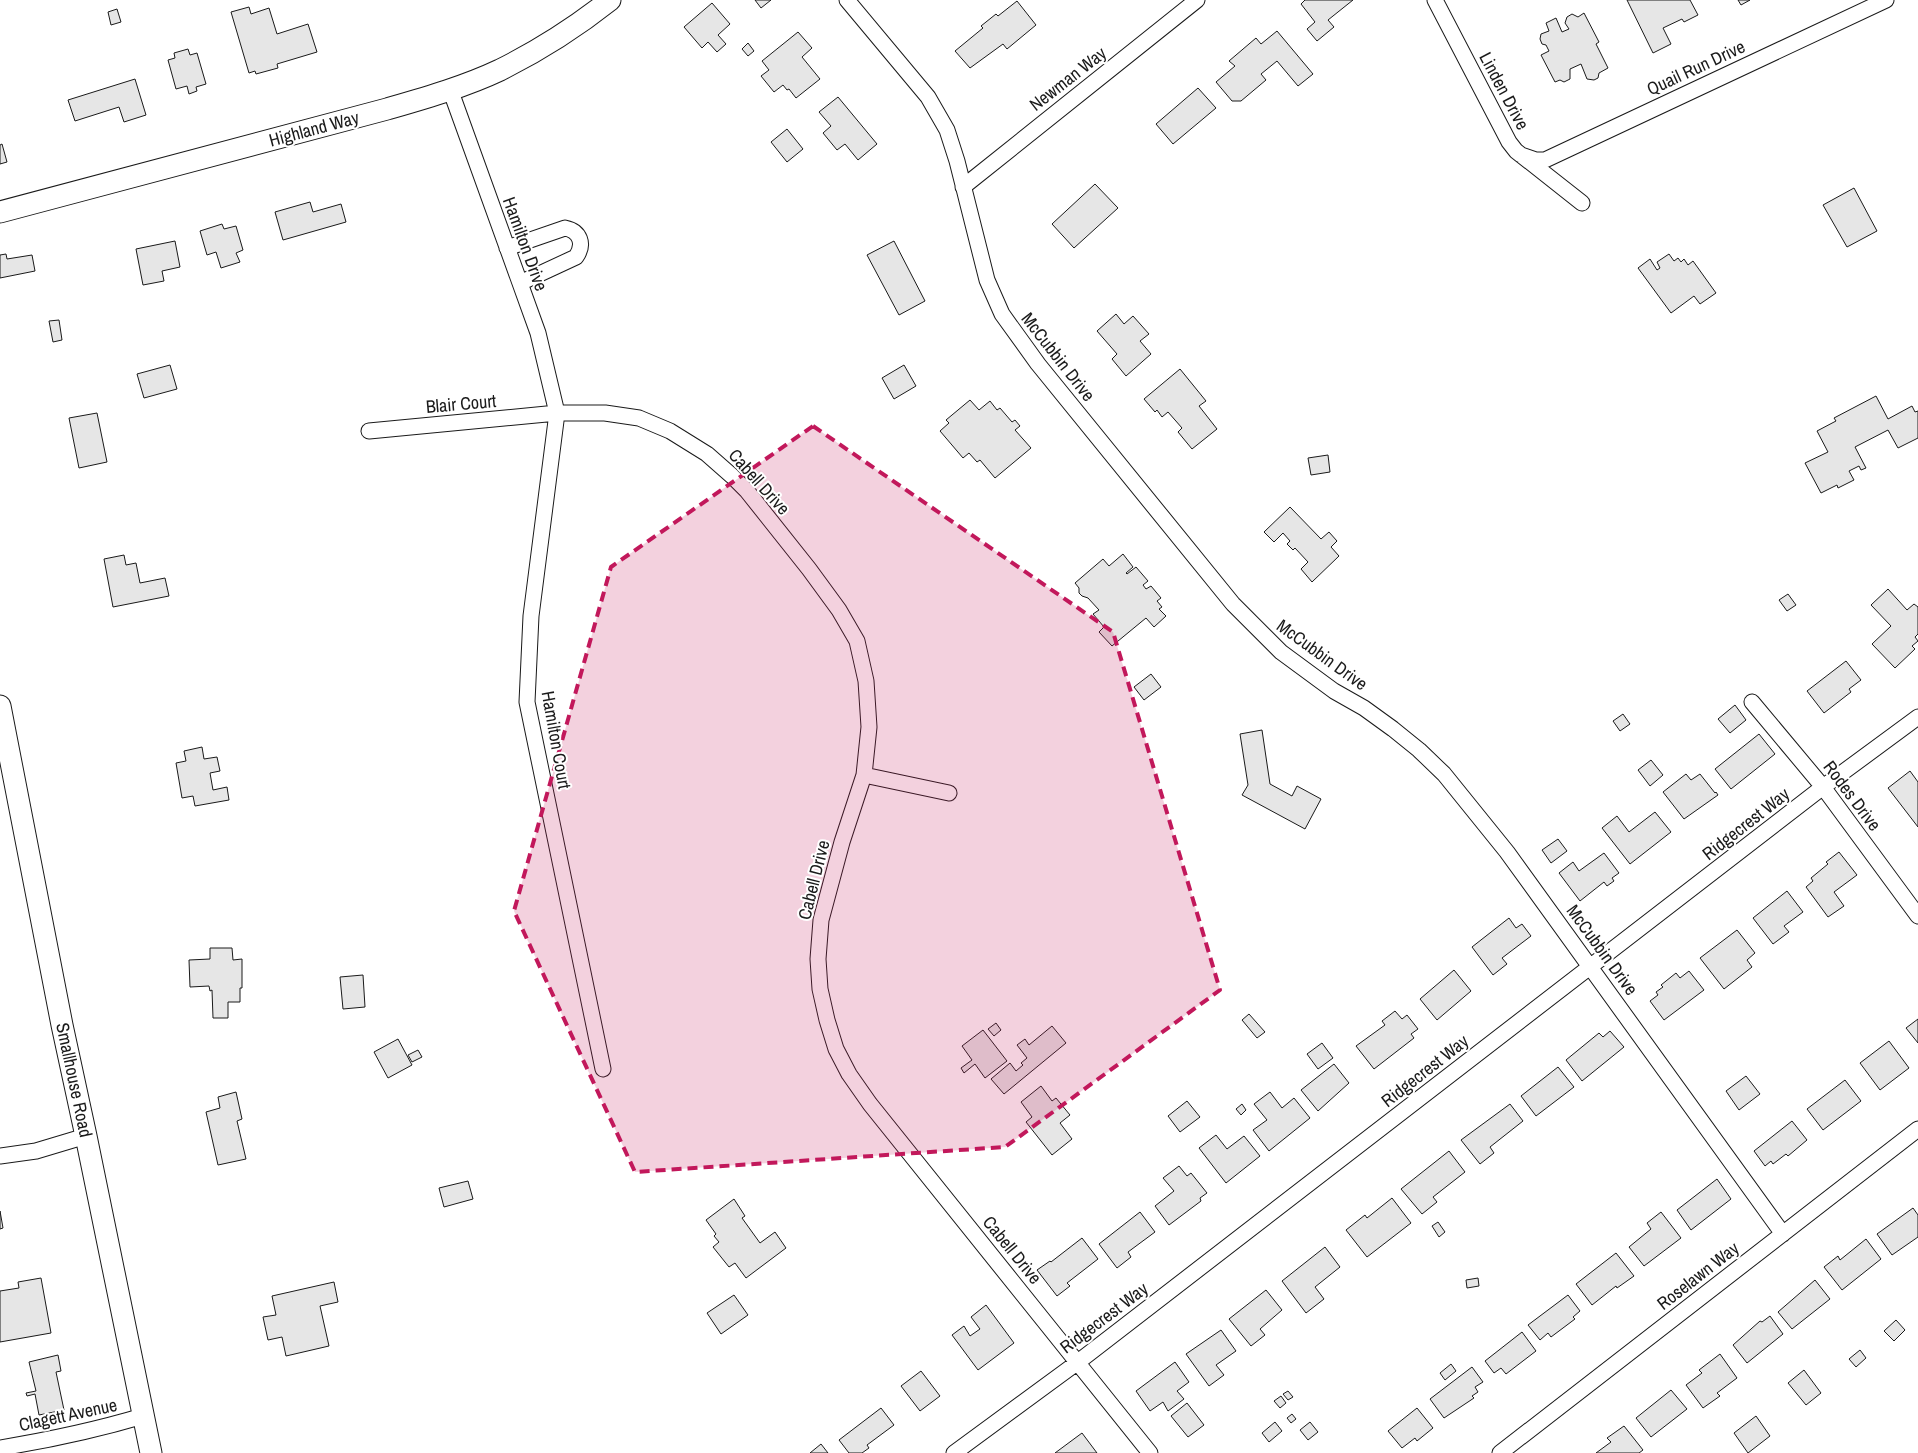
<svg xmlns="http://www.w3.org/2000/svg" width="1918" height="1453" font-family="'Archivo Narrow',sans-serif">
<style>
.building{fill:#e6e6e6;stroke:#1a1a1a}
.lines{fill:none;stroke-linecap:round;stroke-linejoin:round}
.street-casing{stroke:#1a1a1a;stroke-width:17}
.secondary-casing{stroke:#1a1a1a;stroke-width:23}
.street{stroke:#fff;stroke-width:15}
.secondary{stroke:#fff;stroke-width:21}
.marked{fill:#c2185b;fill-opacity:0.2;stroke:#c2185b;stroke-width:4;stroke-dasharray:10 6;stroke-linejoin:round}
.labels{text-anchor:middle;stroke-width:4;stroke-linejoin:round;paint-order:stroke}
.street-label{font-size:18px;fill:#1a1a1a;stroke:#fff}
</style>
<rect width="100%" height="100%" fill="#fff"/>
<path class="building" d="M755,0H771L761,8Z
M1305,0H1353L1328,20L1334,27L1317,41L1307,29L1315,22L1301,4Z
M1627,0H1690L1698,15L1684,22L1682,19L1663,28L1671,44L1653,53Z
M1738,0H1750L1741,5Z
M1017,1L1036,25L1007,49L1003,44L970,68L955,51L983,28L981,26L996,14L998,16Z
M712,3L730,24L718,35L726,44L717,52L708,42L702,48L684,27Z
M249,7L251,14L269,8L277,34L308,24L317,52L277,64L278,68L256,74L255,71L249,73L231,12Z
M117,9L121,22L111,25L108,12Z
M1584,13L1599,42L1596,44L1608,68L1599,73L1598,78L1594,80L1587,79L1581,64L1570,69V79L1564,82L1560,80L1555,82L1541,55L1549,51L1546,45L1542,44L1540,39L1541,34L1549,31L1546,23L1556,18L1562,32L1569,29L1565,23L1567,17L1572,14L1578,17Z
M1277,31L1313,74L1298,86L1277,61L1261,74L1266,80L1241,101H1232L1216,82L1235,66L1229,61L1256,38L1261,44Z
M798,32L812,48L802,57L820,79L796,98L789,89L787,90L783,85L774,92L761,76L769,70L762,61Z
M748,43L754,51L748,56L742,49Z
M188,49L190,55L197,53L206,84L196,87L197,91L189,94L187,86L176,89L168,60L175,58L174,53Z
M135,79L146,115L124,122L119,107L75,121L68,100Z
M1198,88L1216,108L1173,144L1156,124Z
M838,97L877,144L858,160L845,144L837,150L823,133L831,126L819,112Z
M787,129L803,149L787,162L771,142Z
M2,144L7,162L0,164V145Z
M1095,184L1118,208L1074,248L1052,224Z
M1854,188L1877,231L1847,247L1823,205Z
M310,202L313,212L341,204L346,222L283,240L275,212Z
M222,224L224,229L236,226L243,250L236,253L240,262L221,268L216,252L207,255L200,231Z
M175,241L180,267L162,271L164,281L143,285L136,249Z
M894,241L925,301L899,315L867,255Z
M6,254L7,259L32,255L35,271L0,278V255Z
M1669,254L1674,261L1678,258L1681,262L1684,259L1688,265L1693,261L1716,293L1700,304L1694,296L1671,313L1638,268L1650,259L1657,270L1660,268L1657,262Z
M1116,314L1124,324L1133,316L1149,334L1140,341L1151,354L1126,376L1112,359L1117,354L1097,331Z
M59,320L62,340L53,342L49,321Z
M170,365L177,389L144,398L137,374Z
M904,365L916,386L894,399L882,378Z
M1180,369L1206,401L1199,406L1217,429L1192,449L1178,432L1182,428L1168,412L1162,417L1157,410L1155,412L1144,399Z
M1876,396L1888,419L1912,406L1915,412L1918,411V438L1898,448L1888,430L1855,447L1866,468L1861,470L1859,466L1849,471L1854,480L1838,488L1837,485L1821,493L1805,463L1828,452L1817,431L1836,421L1834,418Z
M970,400L979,410L990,401L997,410L1000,408L1012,422L1015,420L1020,426L1015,430L1031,448L995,478L980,460L977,462L969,453L963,458L940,431L949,423L946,420Z
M97,413L107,462L79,468L69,418Z
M1328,455L1330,472L1311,475L1308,458Z
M1290,507L1321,539L1329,532L1337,541L1331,547L1339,556L1312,582L1301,569L1308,562L1295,548L1293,550L1287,544L1290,541L1283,533L1274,542L1264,532Z
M1123,554L1133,567L1126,573L1127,574L1136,567L1148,581L1143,585L1146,589L1151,586L1161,598L1157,601L1162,607L1159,609L1166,616L1154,627L1146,618L1112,646L1099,632L1104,627L1093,614L1099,610L1088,598L1082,596L1079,593V588L1075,583L1103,559L1109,566Z
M124,555L126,565L136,563L140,583L165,578L169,596L113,607L104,559Z
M1888,589L1907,610L1914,604L1918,607V634L1915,637L1918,641L1912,646L1915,649L1895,668L1872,644L1891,626L1871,605Z
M1788,594L1796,605L1787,611L1779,600Z
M1846,661L1861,680L1849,689L1851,692L1824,713L1807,691Z
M1151,674L1161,687L1144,700L1134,687Z
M1735,705L1746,720L1730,733L1718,719Z
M1623,714L1630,724L1620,731L1613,721Z
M1262,730L1270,784L1292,796L1297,786L1321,799L1305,829L1242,795L1248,785L1240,734Z
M1759,734L1775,754L1731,789L1715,769Z
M202,747L204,759L217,757L220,771L210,773L213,790L227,787L229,800L195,806L193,796L182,798L176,763L186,761L184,751Z
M1651,760L1663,775L1650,786L1638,770Z
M1910,771L1918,782V827L1888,788Z
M1686,774L1691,780L1700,774L1715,793L1716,792L1718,795L1684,819L1663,792Z
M1655,812L1671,832L1630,864L1602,828L1617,816L1629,832Z
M1558,839L1567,851L1551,863L1542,850Z
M1839,852L1857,875L1834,892L1844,906L1828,917L1806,887L1813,881L1811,878L1828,864L1826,862Z
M1604,853L1619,873L1612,878L1614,881L1607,886L1604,882L1580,901L1559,873L1573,862L1579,871Z
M1787,891L1803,912L1784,926L1789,932L1773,944L1753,918Z
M1509,918L1516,928L1522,924L1531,936L1502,958L1507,964L1493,975L1472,947Z
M1737,930L1755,953L1747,960L1752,967L1724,989L1700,958Z
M210,948H232L233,960L242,959V988H240V1002H228V1018H213L212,990L210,991L209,986L190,987L189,960L210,959Z
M1454,970L1471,991L1437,1020L1420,999Z
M1689,971L1704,990L1664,1020L1650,1001L1658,995L1656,992L1663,987L1661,985L1676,973L1680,978Z
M363,975L365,1007L343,1009L340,977Z
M1395,1011L1402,1019L1407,1015L1418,1029L1411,1034L1414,1038L1374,1069L1356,1046L1385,1025L1382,1021Z
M1249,1014L1265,1032L1257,1038L1242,1020Z
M1918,1019V1043L1906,1028Z
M996,1023L1001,1030L994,1036L988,1029Z
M1052,1026L1066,1043L1004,1094L991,1079L1010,1063L1016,1071L1023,1065L1021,1063L1027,1058L1017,1045L1025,1039L1029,1045Z
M983,1030L1007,1061L985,1078L975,1064L964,1073L961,1068L972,1060L962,1046Z
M1610,1031L1624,1047L1582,1081L1566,1060L1599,1033L1603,1037Z
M398,1039L412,1065L388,1078L374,1052Z
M1889,1041L1909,1068L1880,1090L1860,1063Z
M1322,1043L1333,1058L1318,1069L1307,1054Z
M418,1050L422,1057L412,1062L408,1055Z
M1334,1064L1349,1083L1318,1111L1301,1090Z
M1558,1067L1574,1087L1536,1116L1521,1096Z
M1746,1076L1760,1094L1739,1110L1726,1091Z
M1845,1080L1861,1101L1823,1130L1807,1109Z
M1041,1086L1052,1101L1056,1098L1070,1115L1060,1123L1072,1139L1052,1155L1026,1122L1032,1117L1021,1102Z
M236,1092L242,1119L237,1121L246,1159L218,1165L206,1112L220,1108L218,1097Z
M1270,1092L1282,1108L1294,1098L1310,1118L1269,1151L1253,1130L1267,1120L1254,1104Z
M1187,1101L1200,1117L1180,1132L1168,1116Z
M1242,1104L1246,1110L1241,1115L1236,1109Z
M1510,1104L1523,1121L1490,1147L1494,1153L1480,1164L1461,1140Z
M1792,1121L1807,1140L1788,1156L1786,1154L1773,1164L1771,1161L1765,1166L1754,1151Z
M1216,1135L1227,1149L1244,1136L1260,1156L1226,1183L1199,1148Z
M1449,1151L1465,1172L1433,1197L1437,1202L1422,1214L1401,1189Z
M1179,1166L1187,1176L1191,1173L1207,1193L1200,1198L1201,1201L1169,1225L1155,1206L1174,1191L1163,1178Z
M1717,1179L1731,1199L1691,1230L1677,1210Z
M468,1181L473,1199L444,1207L439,1188Z
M1392,1198L1411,1223L1367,1257L1346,1230L1365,1215L1367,1218Z
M734,1199L745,1216L742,1218L760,1243L775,1232L786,1248L746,1278L735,1263L729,1267L713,1247L719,1242L714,1236L716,1234L706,1220Z
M1913,1208L1918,1215V1237L1892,1255L1877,1234Z
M0,1211L3,1228L0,1229Z
M1140,1212L1155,1232L1128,1252L1131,1257L1117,1268L1099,1244Z
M1661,1212L1681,1238L1644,1266L1629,1247L1651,1229L1647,1223Z
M1438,1222L1445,1232L1439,1237L1432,1226Z
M1082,1238L1098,1259L1067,1283L1070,1286L1057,1296L1037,1270L1050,1261L1051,1262Z
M1866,1239L1881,1259L1842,1290L1824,1267L1838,1256L1840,1260Z
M1325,1247L1340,1267L1315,1287L1324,1299L1306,1313L1282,1281Z
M1616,1253L1634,1276L1617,1288L1616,1286L1592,1305L1576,1284Z
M41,1278L51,1333L0,1342V1291L19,1288L18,1282Z
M1478,1278L1479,1286L1467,1288L1466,1280Z
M1815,1280L1830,1299L1792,1329L1778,1312Z
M334,1282L338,1302L320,1306L329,1346L286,1356L282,1337L268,1340L263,1317L276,1315L272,1296Z
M1266,1290L1282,1310L1260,1329L1265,1335L1251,1346L1229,1319Z
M734,1295L748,1315L721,1334L707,1313Z
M1568,1295L1580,1311L1573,1317L1575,1319L1551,1337L1548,1333L1540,1340L1528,1325Z
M986,1305L1014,1343L978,1370L952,1335L964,1326L970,1336L980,1329L971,1317Z
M1770,1316L1783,1334L1747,1363L1733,1345L1760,1321L1762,1322Z
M1896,1320L1905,1330L1894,1341L1884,1331Z
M1221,1330L1236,1351L1216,1365L1224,1375L1209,1386L1186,1354Z
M1522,1332L1536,1351L1506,1374L1501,1368L1494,1373L1485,1361Z
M1860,1350L1866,1358L1856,1367L1849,1359Z
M1720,1354L1737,1378L1717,1393L1720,1396L1703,1408L1686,1385L1702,1373L1699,1370Z
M58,1355L61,1371L56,1372L64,1410L39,1415L35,1394L27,1396L26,1393L36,1391L29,1362Z
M1175,1362L1189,1382L1177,1391L1184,1399L1168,1411L1163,1402L1150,1411L1136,1391Z
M1451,1364L1456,1371L1445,1380L1440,1373Z
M1472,1367L1483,1382L1475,1387L1478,1392L1472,1396L1474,1398L1444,1418L1430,1399Z
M1804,1370L1821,1393L1806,1405L1788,1383Z
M921,1371L940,1396L920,1411L901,1386Z
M1671,1390L1687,1409L1651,1437L1636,1418Z
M1288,1391L1293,1397L1288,1400L1283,1394Z
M1281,1396L1286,1403L1280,1408L1274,1401Z
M1187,1403L1204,1425L1188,1437L1171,1416Z
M881,1408L894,1425L867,1445L869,1448L862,1453H849L839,1440Z
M1417,1408L1433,1428L1417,1441L1415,1438L1402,1448L1388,1431Z
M1292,1414L1296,1419L1291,1423L1287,1418Z
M1756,1416L1770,1436L1748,1453L1734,1433Z
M1275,1422L1282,1431L1269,1442L1262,1433Z
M1310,1422L1318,1432L1308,1440L1300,1430Z
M1624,1426L1643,1450L1639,1453H1596L1611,1442L1607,1438Z
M1082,1433L1097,1453H1055Z
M821,1444L828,1453H810Z"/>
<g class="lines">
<defs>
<path id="street" d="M847,0L928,97L947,130L957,161L987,280L1002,314L1038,364L1233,604L1281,652L1334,691L1364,708L1393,729L1419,750L1444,774L1507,852L1783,1234
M1435,0L1509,142L1516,151L1582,203
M450,89L538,333L557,413L531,616L527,702L603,1069
M1521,155L1536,160H1545L1886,0
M963,187L1197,0
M507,248L565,228C580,231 585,244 576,257L520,283
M369,431L557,413H605L639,418L670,431L707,454L732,476L747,491L809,569L839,610L857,641L866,681L869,727L864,775L842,842L821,920L818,959L820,989L827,1020L836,1049L849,1074L870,1104L1150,1453
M1752,702L1823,787L1918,916
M864,775L949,793
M0,1156L36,1151L86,1136
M0,1448C49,1440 96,1430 143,1416
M954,1453L1078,1362L1823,787L1918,717
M1500,1453L1918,1129"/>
<path id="secondary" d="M0,212L387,109C425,98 464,87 500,70C538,51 576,27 610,0
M0,706L62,1025L86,1136L151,1453"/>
</defs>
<use href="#street" class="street-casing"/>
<use href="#secondary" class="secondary-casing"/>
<use href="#street" class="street"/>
<use href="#secondary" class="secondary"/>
</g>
<path class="marked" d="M813,426L1113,632L1220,990L1005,1147L635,1172L514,911L611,567Z"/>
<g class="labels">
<g class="street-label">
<text transform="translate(1696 68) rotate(-25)" y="6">Quail Run Drive</text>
<text transform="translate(1068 79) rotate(-38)" y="6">Newman Way</text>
<text transform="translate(1504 91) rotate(62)" y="6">Linden Drive</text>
<text transform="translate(314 129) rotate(-15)" y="6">Highland Way</text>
<text transform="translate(525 244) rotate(70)" y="6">Hamilton Drive</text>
<text transform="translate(1058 357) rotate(52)" y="6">McCubbin Drive</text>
<text transform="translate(461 404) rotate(-5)" y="6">Blair Court</text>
<text transform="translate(759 482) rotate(48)" y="6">Cabell Drive</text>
<text transform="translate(1322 655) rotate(36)" y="6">McCubbin Drive</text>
<text transform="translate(556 740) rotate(80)" y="6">Hamilton Court</text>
<text transform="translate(1852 796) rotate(53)" y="6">Rodes Drive</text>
<text transform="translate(1746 824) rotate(-38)" y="6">Ridgecrest Way</text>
<text transform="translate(814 880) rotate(-76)" y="6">Cabell Drive</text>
<text transform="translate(1602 950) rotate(54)" y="6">McCubbin Drive</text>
<text transform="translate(1425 1071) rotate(-38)" y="6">Ridgecrest Way</text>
<text transform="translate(74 1080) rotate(78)" y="6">Smallhouse Road</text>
<text transform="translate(1012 1250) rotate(51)" y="6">Cabell Drive</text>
<text transform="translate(1698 1276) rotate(-38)" y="6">Roselawn Way</text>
<text transform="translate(1104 1318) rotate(-37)" y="6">Ridgecrest Way</text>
<text transform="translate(68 1415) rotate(-12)" y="6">Clagett Avenue</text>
</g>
</g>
</svg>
